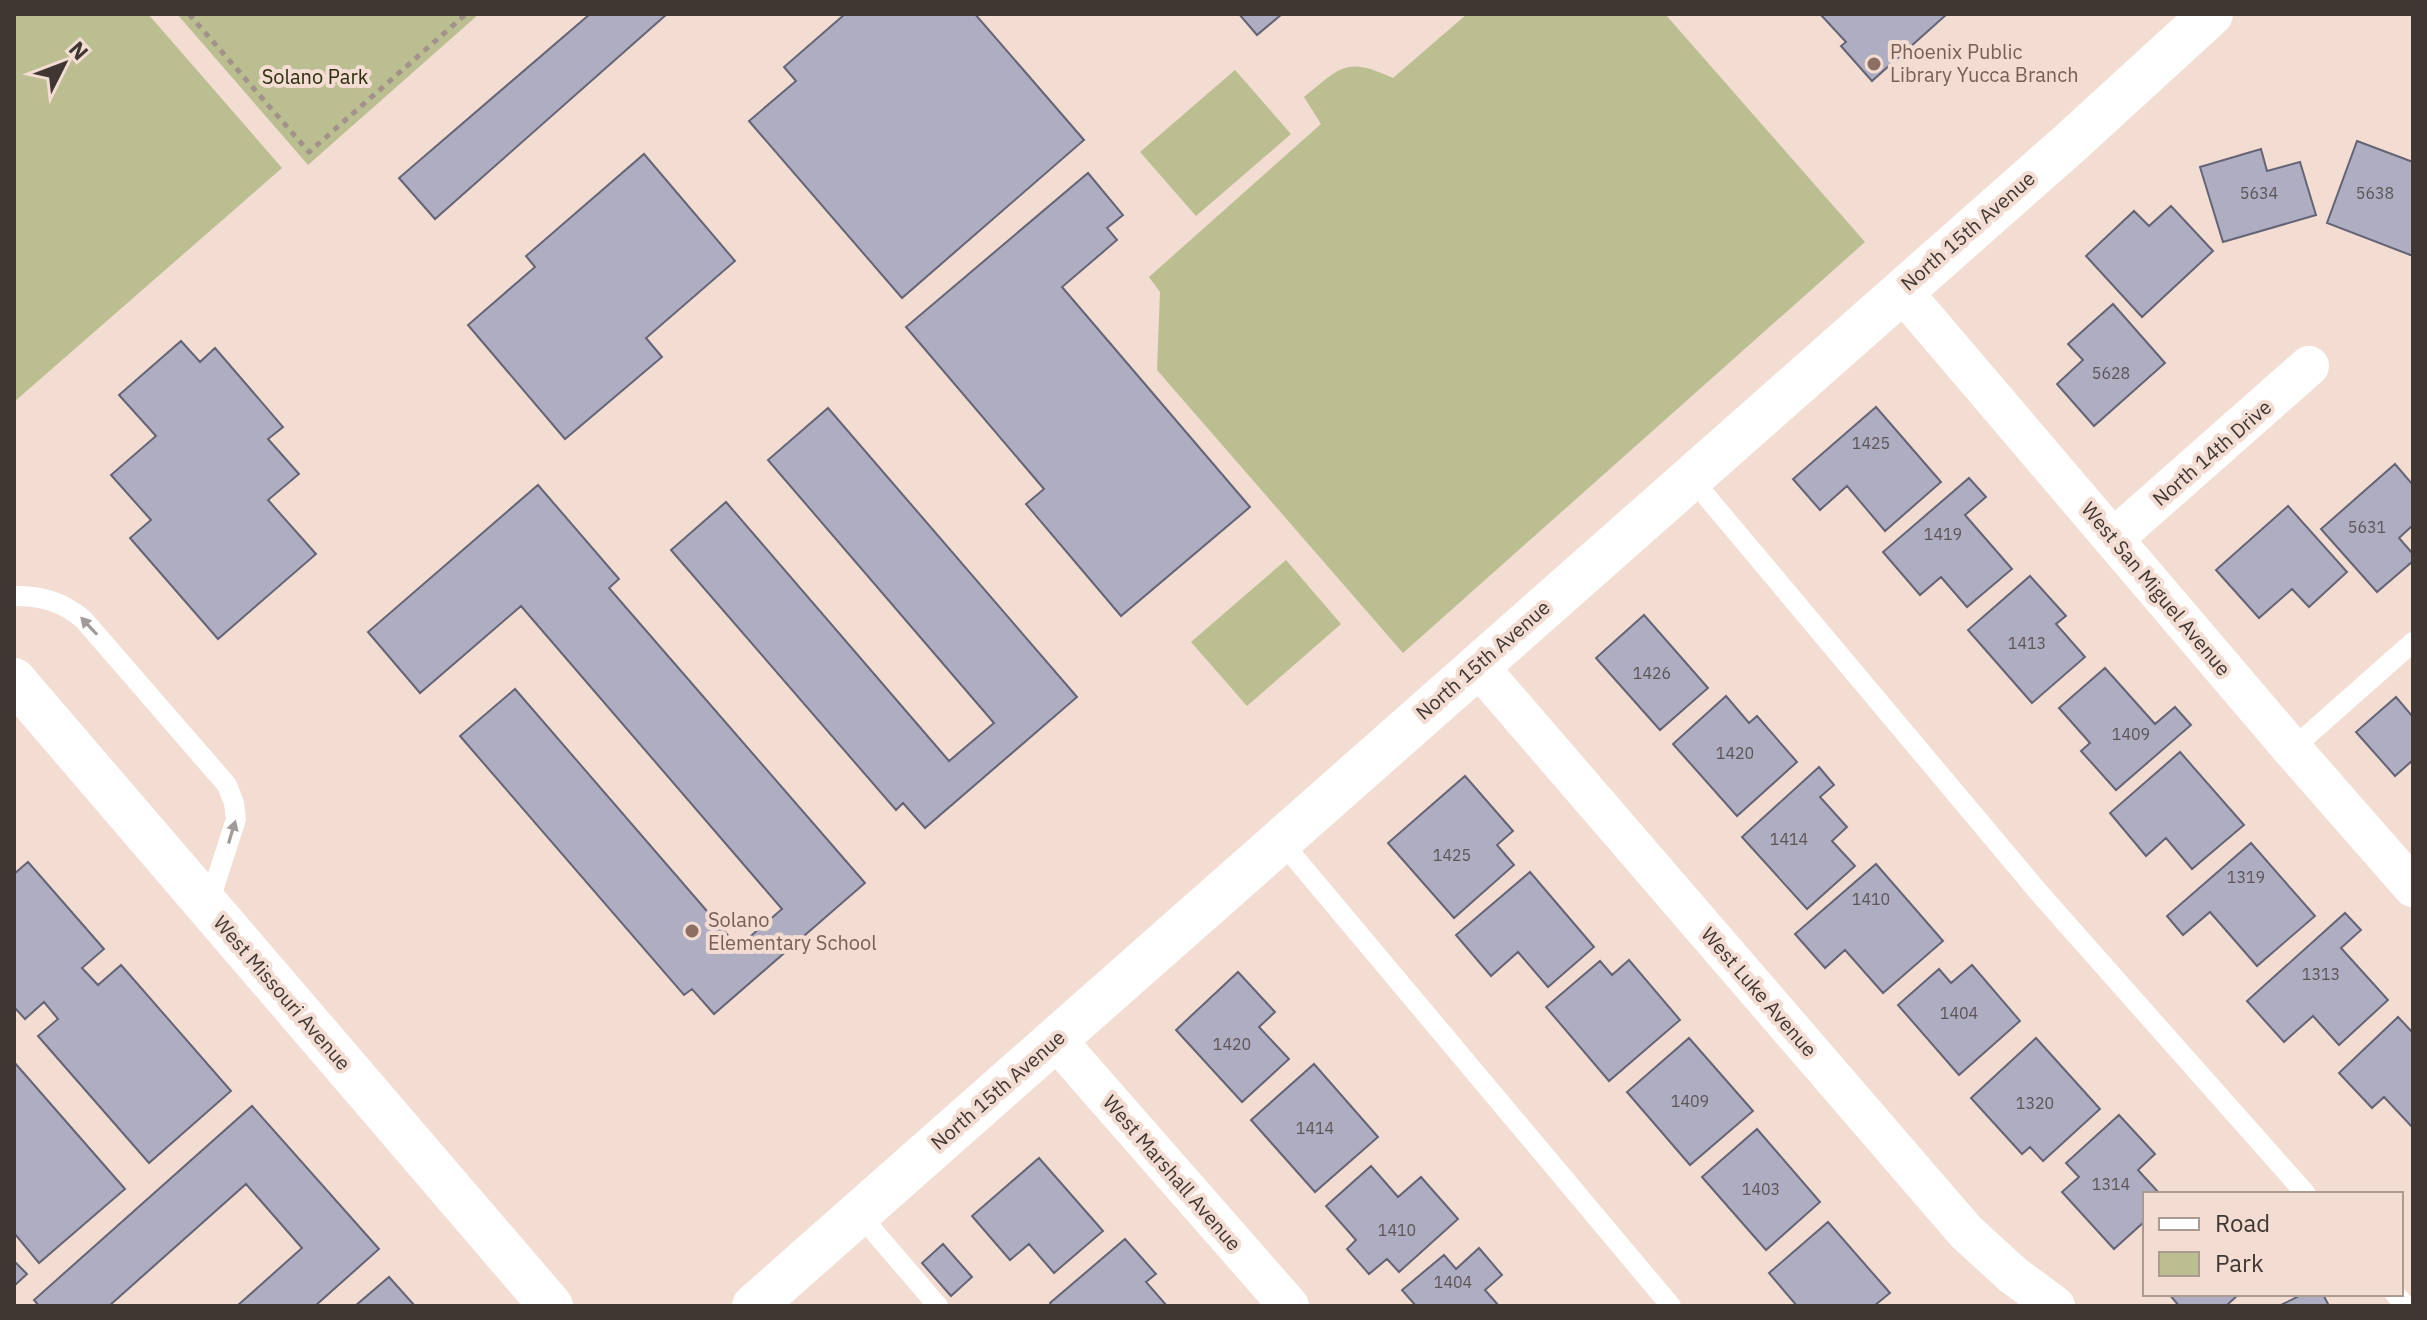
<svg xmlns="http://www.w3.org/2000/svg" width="2427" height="1320" font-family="'IBM Plex Sans',sans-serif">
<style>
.green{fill:#babe91}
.building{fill:#aeadc1;stroke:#656476;stroke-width:2}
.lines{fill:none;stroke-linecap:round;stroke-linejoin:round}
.path{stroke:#a3928b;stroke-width:5;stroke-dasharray:6 6;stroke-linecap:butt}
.lane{stroke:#fff;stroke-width:20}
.street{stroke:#fff;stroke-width:40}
.secondary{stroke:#fff;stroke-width:44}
.oneway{fill:#a09b99}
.education-dot{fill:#8d6e63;stroke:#f3dcd2;stroke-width:3}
.labels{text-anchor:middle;stroke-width:8;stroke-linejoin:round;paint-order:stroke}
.number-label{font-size:16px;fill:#5c5456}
.education-label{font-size:20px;fill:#785e54;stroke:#f3dcd2;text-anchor:start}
.park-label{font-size:20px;fill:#2b2d0e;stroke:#f3dcd2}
.street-label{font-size:20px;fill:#403733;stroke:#f3dcd2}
</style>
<rect width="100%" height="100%" fill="#f3dcd2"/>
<path class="green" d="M14,14H148L282,168L14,402Z
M177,14H479L308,165Z
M1467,14H1665L1865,242L1403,653L1157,370L1160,292L1149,277L1321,124L1304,97C1341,67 1346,56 1393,78Z
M1235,70L1291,134L1196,216L1140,152Z
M1286,560L1341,624L1247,706L1191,642Z"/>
<path class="building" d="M590,14H667L435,219L399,178Z
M845,14H975L1084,140L902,298L749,121L796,81L784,67Z
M1239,14H1282L1257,35Z
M1820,14H1947L1872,81L1841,46L1846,42Z
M2357,141L2413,162V256L2327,223Z
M2261,149L2267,171L2300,162L2316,215L2223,242L2200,167Z
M644,154L735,261L646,338L662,357L565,439L468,325L535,267L526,256Z
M1088,173L1123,215L1107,228L1117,240L1062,287L1250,507L1121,616L1026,504L1044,489L906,327Z
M2171,206L2213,251L2142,317L2086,256L2134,211L2149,226Z
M2113,304L2165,363L2094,426L2057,384L2083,360L2068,344Z
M181,341L200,362L215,348L283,427L268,439L299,474L268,500L316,554L218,639L130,538L151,520L111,475L156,436L119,395Z
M1876,407L1941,482L1885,531L1847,486L1820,510L1793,479Z
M828,408L1077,697L925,828L903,803L896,810L671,550L726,502L949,761L994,723L768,460Z
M2395,464L2413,485V525L2399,538L2413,554V561L2377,592L2321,529Z
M1969,478L1986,497L1965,515L2012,569L1967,607L1941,577L1920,595L1883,552Z
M538,485L619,579L609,588L865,883L714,1014L692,989L684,995L460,736L515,689L738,947L782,909L521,606L420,693L368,632Z
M2288,506L2347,572L2309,607L2292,589L2259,618L2216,570Z
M2030,576L2066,616L2056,624L2085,657L2032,703L1968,630Z
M1644,615L1708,688L1660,730L1596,658Z
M2105,668L2155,724L2175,707L2191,725L2116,790L2081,751L2090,743L2059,708Z
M1726,696L1749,723L1757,716L1797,762L1737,816L1673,744Z
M2396,697L2413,717V760L2395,776L2356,732Z
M2180,752L2244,825L2192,869L2166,838L2146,856L2110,813Z
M1819,767L1834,785L1820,797L1847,827L1832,841L1855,866L1807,909L1742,837Z
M1465,776L1513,831L1497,845L1514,865L1454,918L1388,843Z
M2251,843L2315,916L2257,966L2210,912L2183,935L2167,916Z
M28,862L104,949L82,968L98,985L121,965L231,1091L149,1163L38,1036L58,1019L44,1002L25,1019L14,1007V874Z
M1876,864L1943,941L1883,993L1845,950L1825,968L1795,934Z
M1530,872L1594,947L1548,987L1518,952L1491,976L1456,935Z
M2345,913L2361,930L2341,948L2388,1000L2339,1045L2313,1016L2284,1042L2247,1001Z
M1629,960L1680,1020L1609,1081L1546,1007L1600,961L1612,975Z
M1972,965L2020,1021L1959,1075L1898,1005L1939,969L1951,983Z
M1238,972L1275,1012L1259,1027L1289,1059L1242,1102L1176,1030Z
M2398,1017L2413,1033V1128L2384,1097L2372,1108L2339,1073Z
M1689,1038L1753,1111L1690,1165L1627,1092Z
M2036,1038L2100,1109L2043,1161L2030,1147L2022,1154L1971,1098Z
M14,1062L125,1189L39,1263L14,1233Z
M1314,1064L1378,1137L1315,1192L1251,1120Z
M252,1106L379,1249L315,1306H237L302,1248L246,1184L109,1306H39L34,1300Z
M2119,1115L2155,1154L2138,1170L2160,1194H2145V1221L2114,1249L2062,1192L2079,1177L2066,1163Z
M1757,1129L1820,1202L1766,1250L1702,1177Z
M1039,1158L1103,1231L1054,1273L1029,1244L1010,1260L972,1216Z
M1371,1166L1398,1197L1421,1177L1458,1219L1399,1272L1387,1259L1369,1274L1347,1249L1356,1240L1326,1206Z
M1828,1222L1890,1293L1874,1306H1797L1769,1273Z
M1125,1239L1156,1274L1146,1282L1167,1306H1052L1050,1303Z
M943,1244L972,1277L951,1296L922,1263Z
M1479,1248L1502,1275L1485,1290L1499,1306H1416L1402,1290L1444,1255L1456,1269Z
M14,1261L27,1274L14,1286Z
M389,1277L415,1306H355Z
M2169,1294H2239L2226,1306H2179Z
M2303,1294H2323L2329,1306H2279Z"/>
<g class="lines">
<path class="path" d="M189,14L309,152L466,14"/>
<path class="lane" d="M1691,478L2041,895L2306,1194
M14,596C42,596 61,601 83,619L227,785L234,803L236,819L208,906
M2292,749L2413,642
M1280,840L1671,1306
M859,1214L938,1306
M2395,1294L2406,1306"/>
<path class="street" d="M1901,290L2292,749L2413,887
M2113,539L2309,366
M1477,665L1966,1232L2013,1275L2055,1306
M1056,1040L1289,1306"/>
<path class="secondary" d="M14,680L551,1306
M754,1306L2069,144L2211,14"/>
</g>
<defs><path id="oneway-solid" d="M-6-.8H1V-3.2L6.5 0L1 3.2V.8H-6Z" transform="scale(2)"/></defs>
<g class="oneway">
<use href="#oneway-solid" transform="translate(89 626) rotate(-133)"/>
<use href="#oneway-solid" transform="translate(232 832) rotate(-73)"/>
</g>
<g class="education-dot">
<circle cx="1874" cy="64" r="8"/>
<circle cx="692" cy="931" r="8"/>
</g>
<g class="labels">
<g class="number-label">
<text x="2259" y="199">5634</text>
<text x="2375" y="199">5638</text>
<text x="2111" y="379">5628</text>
<text x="1871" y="449">1425</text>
<text x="2367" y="533">5631</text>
<text x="1943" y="540">1419</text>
<text x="2027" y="649">1413</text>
<text x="1652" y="679">1426</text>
<text x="2131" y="740">1409</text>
<text x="1735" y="759">1420</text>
<text x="1789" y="845">1414</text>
<text x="1452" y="861">1425</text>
<text x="2246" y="883">1319</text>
<text x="1871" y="905">1410</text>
<text x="2321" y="980">1313</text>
<text x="1959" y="1019">1404</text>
<text x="1232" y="1050">1420</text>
<text x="1690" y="1107">1409</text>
<text x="2035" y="1109">1320</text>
<text x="1315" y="1134">1414</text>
<text x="2111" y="1190">1314</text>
<text x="1761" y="1195">1403</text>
<text x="1397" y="1236">1410</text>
<text x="1453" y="1288">1404</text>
</g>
<g class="education-label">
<text x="1890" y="59">Phoenix Public<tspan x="1890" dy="23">Library Yucca Branch</tspan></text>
<text x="708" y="927">Solano<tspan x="708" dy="23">Elementary School</tspan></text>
</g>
<g class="park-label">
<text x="315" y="84">Solano Park</text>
</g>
<g class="street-label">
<text transform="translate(1968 231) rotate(-41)" y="7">North 15th Avenue</text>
<text transform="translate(2212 453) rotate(-41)" y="7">North 14th Drive</text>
<text transform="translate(2156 589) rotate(50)" y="7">West San Miguel Avenue</text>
<text transform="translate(1483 660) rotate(-41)" y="7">North 15th Avenue</text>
<text transform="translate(1759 992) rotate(49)" y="7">West Luke Avenue</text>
<text transform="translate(282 993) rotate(49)" y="7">West Missouri Avenue</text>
<text transform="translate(998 1090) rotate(-41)" y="7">North 15th Avenue</text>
<text transform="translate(1172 1173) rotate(49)" y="7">West Marshall Avenue</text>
</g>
</g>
<rect width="2427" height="1320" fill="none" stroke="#403733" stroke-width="32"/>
<rect x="2143" y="1192" width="260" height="104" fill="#f3dcd2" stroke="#ab9a92" stroke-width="2"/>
<rect x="2159" y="1218" width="40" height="12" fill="#ffffff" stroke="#ab9a92" stroke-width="2"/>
<text x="2215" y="1232" font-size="24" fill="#403733">Road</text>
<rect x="2159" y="1252" width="40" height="24" fill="#babe91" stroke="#ab9a92" stroke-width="2"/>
<text x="2215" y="1272" font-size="24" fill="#403733">Park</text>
<g transform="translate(64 64) rotate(48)" stroke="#f3dcd2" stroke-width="6" paint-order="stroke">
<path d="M0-6L14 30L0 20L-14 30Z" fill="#403733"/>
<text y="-12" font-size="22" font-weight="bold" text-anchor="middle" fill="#403733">N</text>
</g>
</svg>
